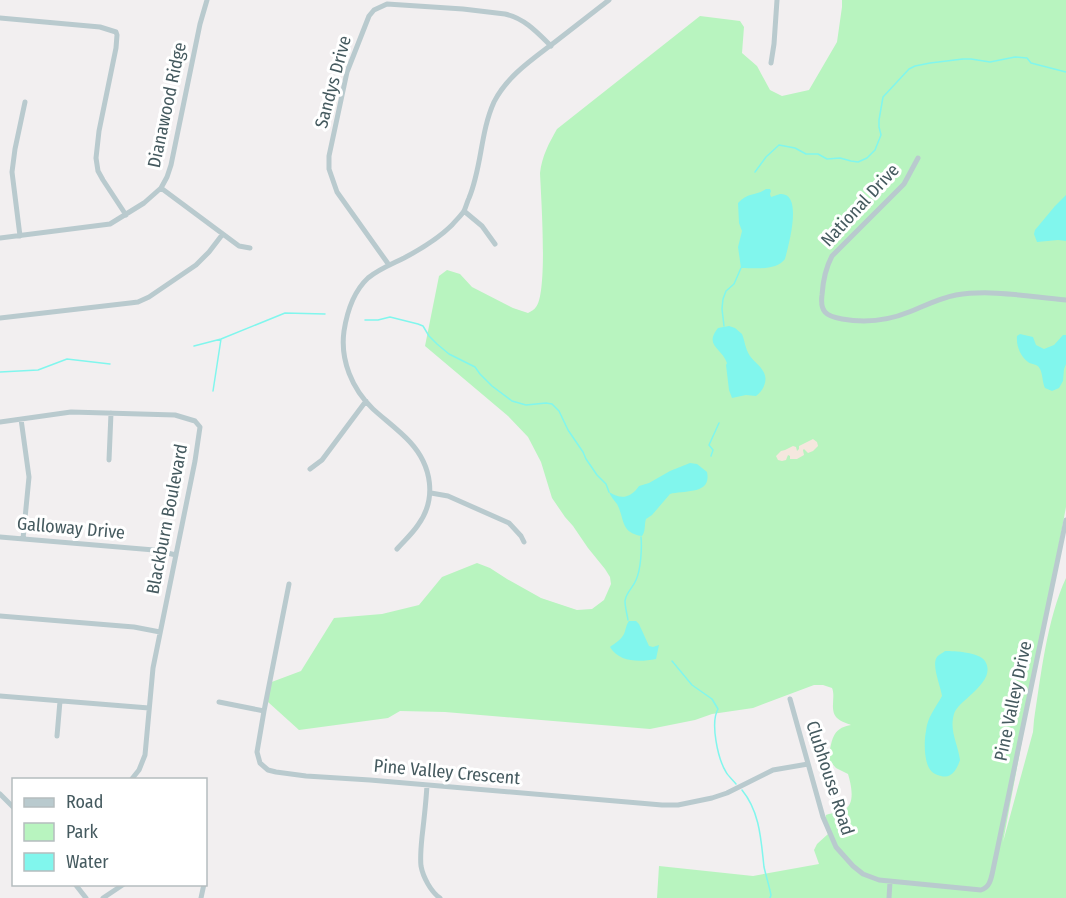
<svg xmlns="http://www.w3.org/2000/svg" width="1066" height="898" font-family="'Fira Sans Condensed',sans-serif">
<style>
.green{fill:#b8f4bf}
.sand{fill:#f5e7de}
.water{fill:#81f6ed}
.lines{fill:none;stroke-linecap:round;stroke-linejoin:round}
.stream{stroke:#81f6ed;stroke-width:1.5}
.minor{stroke:#b9cace;stroke-width:5}
.labels{text-anchor:middle;stroke-width:6;stroke-linejoin:round;paint-order:stroke}
.street-label{font-size:18px;fill:#455a5f;stroke:#fff}
</style>
<rect width="100%" height="100%" fill="#f2eff0"/>
<path class="green" d="M842,0H1066V507L1003,842L1033,732L1034,720C1041,675 1047,619 1066,578V898H657L659,866L753,876L819,864L814,850L817,844L828,834L824,821L826,815C831,813 839,813 844,810C856,804 851,784 848,774L836,768L828,759C832,742 831,728 851,725C847,723 841,722 837,718C829,710 836,697 832,688L823,685H814L753,708L712,714L695,720L650,729L445,712L400,711L388,718L299,730L268,702L269,683L301,671L334,618L382,614L419,605L442,577L477,563L490,568L507,579L541,598L577,610L592,609L604,600L611,584L610,577L605,569L588,548L573,526L565,517L552,498L541,462L528,437L508,416L425,346L439,276L447,270L460,274L472,287L513,308L528,313C531,311 534,310 536,307C548,293 541,196 540,173C542,156 549,143 557,129L700,16L740,21L744,27L742,53L757,66L770,90L782,96L809,90L837,42L842,7Z"/>
<path class="sand" d="M813,439L817,442L818,446L813,451L808,453L804,449L803,450L804,455L797,459H790V456L788,455L786,460L782,461L778,460L776,456L781,451L785,450L793,446L796,447L797,451L799,449V446Z"/>
<path class="water" d="M766,189H770L771,191L770,194L771,197C774,196 777,195 780,194C804,192 788,247 785,259C776,271 755,268 741,268L738,247L742,231L739,223L738,203C748,192 756,196 766,189Z
M1066,195V241L1058,240L1037,242L1034,234L1035,230L1055,206Z
M729,326L735,328L742,334C745,341 745,349 750,356C754,362 760,365 763,371C769,380 763,391 756,396L746,395L732,398L729,390L726,365L727,363C721,347 704,346 718,328Z
M1020,334L1033,337L1036,345L1044,349L1054,345L1063,335H1066V364L1064,369L1063,381L1059,388L1052,391L1045,388C1042,382 1043,375 1040,369C1037,363 1032,365 1028,362C1020,356 1016,345 1017,336Z
M690,463L697,464L707,472C712,495 684,490 670,494L652,515L646,519C644,525 646,531 642,536C620,533 625,519 617,504C614,500 611,497 609,492C621,500 631,498 639,486L649,483L670,471Z
M629,621H636L639,624L649,646L653,647L659,645L656,659C640,662 620,663 610,647C615,643 621,640 624,634C626,629 626,625 629,621Z
M945,651C955,651 979,652 985,661C998,682 958,700 954,714C949,731 958,744 960,760C957,769 952,779 941,776C936,775 932,773 929,768C924,759 924,741 926,731C927,718 936,707 942,696C941,687 931,665 937,657C938,655 943,653 945,651Z"/>
<g class="lines">
<path class="stream" d="M755,172L766,157L779,145L795,148L806,154H818L827,159L840,158L851,161L858,162L867,158L875,150L881,135L879,127V120L883,97L909,69L915,66L930,63L963,59H971L990,62L1015,57L1027,58L1031,63L1066,72
M365,320H378L390,317L418,324L423,326L429,336L437,344L449,354L475,367L480,374L492,386L512,401L526,405L546,403L552,404L559,411L568,430L583,452L586,459L597,475L606,484L609,492
M724,326L722,309L723,299L726,291L734,284L741,268
M194,346L221,339L285,313L325,314
M0,372L38,370L67,359L110,364
M213,391L221,339
M711,456L713,450L709,445L719,423
M628,620C627,614 625,607 625,601C626,592 633,588 636,580C641,569 642,548 641,537
M672,661L692,685L712,699L718,709C710,723 718,759 726,772C728,776 733,780 736,784
M742,790C760,812 761,840 764,867C766,876 769,885 771,895L770,898"/>
<path class="minor" d="M0,18L100,27L116,32L117,35L116,48L99,131L96,158L98,171L103,180L126,215
M771,63L774,44L777,0
M918,158L904,184L832,256C825,269 823,280 822,295C820,311 825,316 842,319C865,323 887,321 909,312C924,306 940,298 956,295C992,289 1030,297 1066,300
M161,188L239,246L250,248
M464,211L482,226L495,244
M20,236L12,172L15,149L25,102
M0,238L110,224L144,203L161,188L167,177L171,165L200,24L207,0
M389,265L337,192L329,169V156L347,72L369,16L374,10L387,4L463,9L505,14C524,18 537,32 551,46
M0,318L130,303L138,302L149,297L196,265L209,252L222,235
M21,419L29,477L23,539
M0,422L71,412L175,415L195,421L200,427L195,461L153,668L145,755L139,770L131,780
M109,460L111,413
M310,469L322,460L366,401
M431,493L448,496L509,523L521,536L524,542
M0,537L154,550L176,555
M397,549C404,541 412,534 418,525C437,499 432,466 410,442C399,430 385,420 373,409C352,389 340,360 344,331C347,312 354,291 368,278C379,269 392,264 404,258C421,249 438,239 452,225C456,220 461,216 464,211C466,207 467,202 469,198C482,167 480,133 494,102C507,76 533,59 555,42C573,28 591,14 609,0
M289,584L264,711L257,752L260,763L268,770L276,772L306,776L370,780L662,805H678L712,798L727,793L773,770L808,764
M0,616L134,627L160,632
M0,696L149,708
M790,699L823,817L836,847L853,866L863,874L879,880L981,890C990,887 991,879 993,870L1066,520
M219,702L264,711
M57,736L60,701
M427,785C426,803 424,820 422,837C421,847 420,857 421,866C423,877 431,892 440,898
M0,794L14,808
M75,884L86,898
M103,898L124,884
M201,898L204,884
M889,898L890,882"/>
</g>
<g class="labels">
<g class="street-label">
<text transform="translate(333 82) rotate(-75)" y="6">Sandys Drive</text>
<text transform="translate(167 105) rotate(-78)" y="6">Dianawood Ridge</text>
<text transform="translate(860 205) rotate(-47)" y="6">National Drive</text>
<text transform="translate(167 519) rotate(-79)" y="6">Blackburn Boulevard</text>
<text transform="translate(71 528) rotate(5)" y="6">Galloway Drive</text>
<text transform="translate(1013 701) rotate(-78)" y="6">Pine Valley Drive</text>
<text transform="translate(447 772) rotate(5)" y="6">Pine Valley Crescent</text>
<text transform="translate(830 778) rotate(72)" y="6">Clubhouse Road</text>
</g>
</g>
<rect x="12" y="778" width="195" height="108" fill="#ffffff" stroke="#b5bdbf" stroke-width="1.5"/>
<rect x="24" y="798" width="30" height="9" fill="#b9cace" stroke="#b5bdbf" stroke-width="1.5"/>
<text x="66" y="808" font-size="18" fill="#455a5f">Road</text>
<rect x="24" y="823" width="30" height="18" fill="#b8f4bf" stroke="#b5bdbf" stroke-width="1.5"/>
<text x="66" y="838" font-size="18" fill="#455a5f">Park</text>
<rect x="24" y="853" width="30" height="18" fill="#81f6ed" stroke="#b5bdbf" stroke-width="1.5"/>
<text x="66" y="868" font-size="18" fill="#455a5f">Water</text>
</svg>
